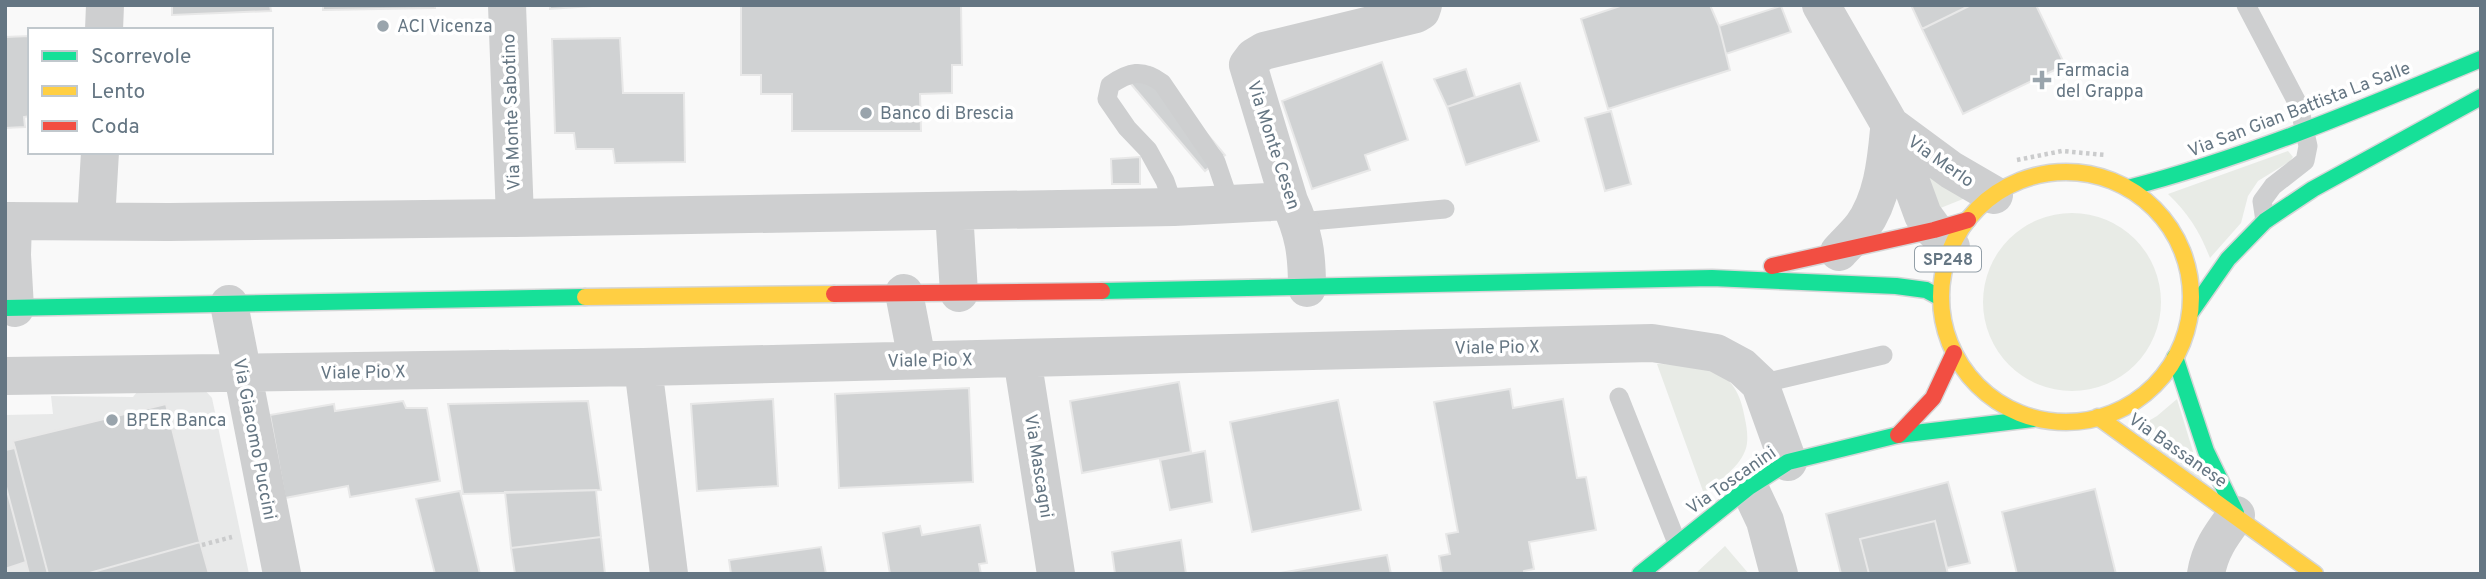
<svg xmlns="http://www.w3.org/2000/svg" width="2486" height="579" font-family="Overpass,sans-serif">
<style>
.built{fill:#e8e9e9}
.green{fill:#e8ebe6}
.building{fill:#d0d2d3;stroke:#e8e8e8;stroke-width:2}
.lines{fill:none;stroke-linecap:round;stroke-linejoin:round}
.fast-casing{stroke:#d5d6d7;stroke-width:19}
.slow-casing{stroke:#d5d6d7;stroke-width:19}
.jam-casing{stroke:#d5d6d7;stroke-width:19}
.path{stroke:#cbcccd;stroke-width:4.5;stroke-dasharray:3.5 3.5;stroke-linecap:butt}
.lane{stroke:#cecfd0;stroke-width:19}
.street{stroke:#cecfd0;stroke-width:38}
.fast{stroke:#16e098;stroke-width:16}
.slow{stroke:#ffcf43;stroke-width:16}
.jam{stroke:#f24e42;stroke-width:16}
.poi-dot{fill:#99a4ac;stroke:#fff;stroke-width:2.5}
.labels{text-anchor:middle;stroke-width:7;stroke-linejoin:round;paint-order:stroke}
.shield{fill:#fff;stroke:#939fa8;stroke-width:2}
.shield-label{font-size:16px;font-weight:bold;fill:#657683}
.poi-label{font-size:18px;fill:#657683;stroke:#fff;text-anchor:start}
.street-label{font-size:18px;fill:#657683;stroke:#fff}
</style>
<rect width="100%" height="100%" fill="#f9f9f9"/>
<path class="built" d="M144,383L203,388L212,398L249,574H5V415L53,414L51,396L133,397Z"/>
<path class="green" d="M2288,151L2293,157L2289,162L2258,181L2248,196L2241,223L2210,258C2200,232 2188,213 2168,194Z
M1917,158L1968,197L1938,209Z
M1983 302a89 89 0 1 1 178 0a89 89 0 1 1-178 0Z
M1657,364C1703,365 1737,365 1745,419C1747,428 1749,442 1745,451C1738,469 1718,481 1704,494Z
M2177,399L2202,481L2133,430L2157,416Z
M1725,546L1749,574H1695Z"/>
<path class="building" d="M172,5H270L271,11L172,15Z
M323,5H435V8L323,10Z
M550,5H607L550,9Z
M741,5H961L962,65H952V93L920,94L921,131H792V94H761V75H741Z
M1623,5H1710L1719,26L1730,70L1608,109L1581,19Z
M1911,5H1971L1922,29Z
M1971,5H2036L2065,65L1963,114L1922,29Z
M1781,6L1791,32L1726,54L1719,26Z
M30,36V116L24,117L25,127L5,128V37Z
M620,38L623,93H684L685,162L615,163L613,149H576L574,133H555L552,39Z
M1382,62L1408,140L1365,155L1370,170L1312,189L1282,101Z
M1150,67L1225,155L1205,171L1131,84Z
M1466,69L1475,97L1447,107L1434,79Z
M1520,83L1539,141L1466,165L1447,107Z
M1611,111L1631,184L1605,191L1585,118Z
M1140,157V184H1112L1111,159Z
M1179,382L1191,452L1082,473L1070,401Z
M969,388L973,482L839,488L835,394Z
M1510,389L1513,408L1563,399L1577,478L1586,477L1596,530L1529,542L1534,569L1524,571V574H1442L1439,556L1450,554L1446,534L1458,532L1434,402Z
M773,399L778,486L697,491L691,404Z
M1338,400L1361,510L1252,532L1230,422Z
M403,401L406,408H427L440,481L350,497L348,486L285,498L270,415L334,404L335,411Z
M588,401L601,490L463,494L448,404Z
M166,404L200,542L86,574H48L13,441Z
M15,448L48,574H29L5,483V450Z
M1205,451L1212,502L1170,510L1160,460Z
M1948,482L1970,563L1947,568L1935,521L1860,539L1869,574H1841L1826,514Z
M5,483L26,562L5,569Z
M2095,489L2116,574H2017L2002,512Z
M596,490L601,537L511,548L505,492Z
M460,491L480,574H435L416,499Z
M1935,521L1948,574H1869L1860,539Z
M980,525L987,563L979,564L981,574H890L883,533L920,526L922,535Z
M601,537L605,574H515L511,548Z
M1181,540L1186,574H1115L1112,552Z
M200,542L209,574H86Z
M821,547L826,574H731L729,560Z
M1387,555L1391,574H1274Z"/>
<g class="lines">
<defs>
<path id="fast" d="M2128,188C2249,157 2365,107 2481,59
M1102,291L1712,278L1896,286L1926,290L1941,298
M5,308L585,297
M2191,312L2228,259L2265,221L2313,189L2481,97
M2175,357L2206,451L2236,513
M1640,574L1749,487L1788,462L1898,435L2033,419"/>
<path id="slow" d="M1941 297a125 125 0 1 1 250 0a125 125 0 1 1-250 0Z
M585,297L834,294
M2098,417L2315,574"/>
<path id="jam" d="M1772,266L1934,230L1968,220
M834,294L1102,291
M1898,435L1933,398L1954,353"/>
</defs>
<use href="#fast" class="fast-casing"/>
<use href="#slow" class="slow-casing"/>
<use href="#jam" class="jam-casing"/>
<path class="path" d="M2017,160L2062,151L2105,155
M202,545L232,537"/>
<path class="lane" d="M2246,5L2299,106L2308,146L2305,161L2273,186L2262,201L2265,221
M1174,207L1165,181L1148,150L1127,128L1107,99L1110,85C1129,72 1142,68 1162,83L1216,162L1230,203
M1299,222L1445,209
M1760,384L1883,355
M1619,397L1677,543"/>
<path class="street" d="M507,5L515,218
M1821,5L1890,125L1923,215L1934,230L1951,247
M104,30L105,5
M1890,125L1951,170L1994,195
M954,211L959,293
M96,220L100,152
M5,221L169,222L515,218L1174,207L1289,201
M13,221L12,255L15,308
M1839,252C1846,244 1855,236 1862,227C1882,200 1886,163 1889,130
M1307,288C1307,253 1304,233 1289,201L1248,65L1254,57L1264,51L1416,14L1421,11L1423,5
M904,293L917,360
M229,304L282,574
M1022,358L1056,574
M643,367L669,574
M5,376L643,367L1652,343L1716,353L1742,367L1760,384L1788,462
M1749,487L1765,521L1779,574
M2206,574C2210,549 2222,534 2236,515"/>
<use href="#fast" class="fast"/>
<use href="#slow" class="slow"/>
<use href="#jam" class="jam"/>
</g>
<g class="poi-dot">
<circle cx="383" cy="26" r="7"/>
<path d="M2038.5 69.5h7v7h7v7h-7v7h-7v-7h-7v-7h7z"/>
<circle cx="866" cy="113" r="7"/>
<circle cx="112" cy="420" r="7"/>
</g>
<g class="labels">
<rect class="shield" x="1915" y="246.5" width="66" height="25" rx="5"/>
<g class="shield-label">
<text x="1948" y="265">SP248</text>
</g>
<g class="poi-label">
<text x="397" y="32">ACI Vicenza</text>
<text x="2056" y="76">Farmacia<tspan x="2056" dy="21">del Grappa</tspan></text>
<text x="880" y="119">Banco di Brescia</text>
<text x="126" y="426">BPER Banca</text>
</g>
<g class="street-label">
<text transform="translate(2299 109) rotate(-21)" y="6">Via San Gian Battista La Salle</text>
<text transform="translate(511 112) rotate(-92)" y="6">Via Monte Sabotino</text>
<text transform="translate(1274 145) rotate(72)" y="6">Via Monte Cesen</text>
<text transform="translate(1941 161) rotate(35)" y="6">Via Merlo</text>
<text transform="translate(1497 347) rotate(-1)" y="6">Viale Pio X</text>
<text transform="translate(930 360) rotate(-1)" y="6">Viale Pio X</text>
<text transform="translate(363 372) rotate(-1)" y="6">Viale Pio X</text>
<text transform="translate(255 439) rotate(79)" y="6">Via Giacomo Puccini</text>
<text transform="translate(2178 450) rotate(35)" y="6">Via Bassanese</text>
<text transform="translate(1039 466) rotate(81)" y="6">Via Mascagni</text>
<text transform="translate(1731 480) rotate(-35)" y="6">Via Toscanini</text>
</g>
</g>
<rect width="2486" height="579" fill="none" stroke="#657683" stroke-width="14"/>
<rect x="28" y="28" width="245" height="126" fill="#ffffff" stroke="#c1c8cd" stroke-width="2"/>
<rect x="42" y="51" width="35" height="10" fill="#16e098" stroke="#c1c8cd" stroke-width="2"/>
<text x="91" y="63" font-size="21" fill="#657683">Scorrevole</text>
<rect x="42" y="86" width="35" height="10" fill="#ffcf43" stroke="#c1c8cd" stroke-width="2"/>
<text x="91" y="98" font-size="21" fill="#657683">Lento</text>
<rect x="42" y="121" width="35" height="10" fill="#f24e42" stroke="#c1c8cd" stroke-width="2"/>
<text x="91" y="133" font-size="21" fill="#657683">Coda</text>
</svg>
